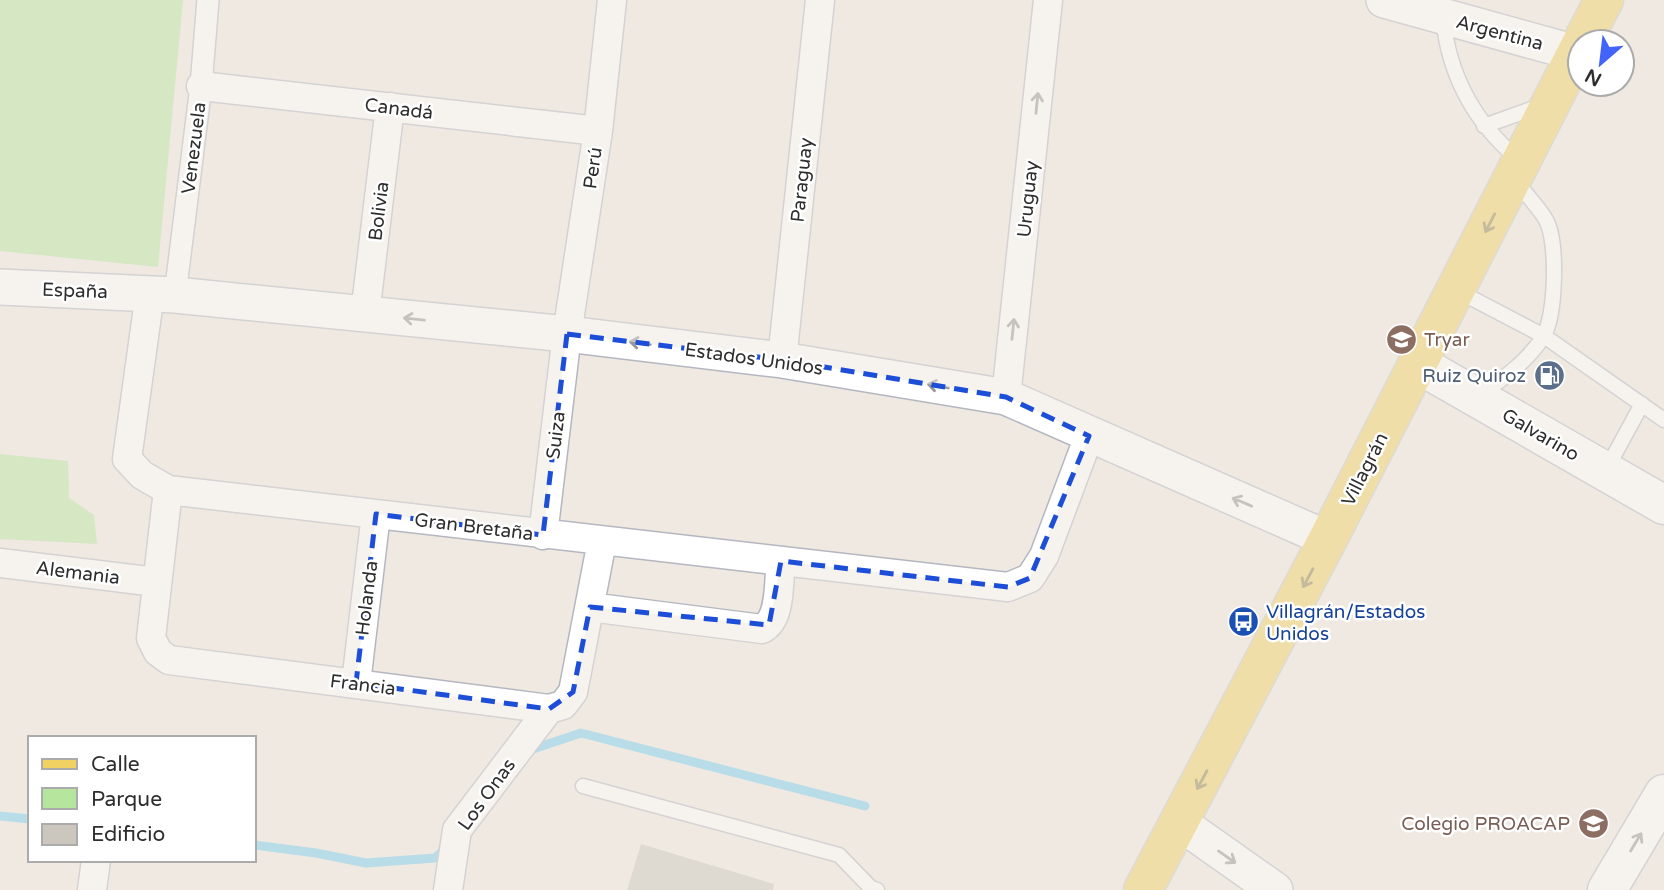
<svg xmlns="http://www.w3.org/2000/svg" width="1664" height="890" font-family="'Varela Round',sans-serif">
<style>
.green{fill:#b6e59e}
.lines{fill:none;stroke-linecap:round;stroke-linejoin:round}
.stream{stroke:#75cff0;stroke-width:9}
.building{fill:#cbc7bf}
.service-casing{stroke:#b4b7c1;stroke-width:17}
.pedestrian-casing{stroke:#b4b7c1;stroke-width:24}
.minor-casing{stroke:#b4b7c1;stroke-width:31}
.tertiary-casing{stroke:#b4b7c1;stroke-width:38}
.secondary-casing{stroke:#b4b7c1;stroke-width:41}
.primary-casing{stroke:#c9c9c9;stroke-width:41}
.service{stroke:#fff;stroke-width:14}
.pedestrian{stroke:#fff;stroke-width:21}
.minor{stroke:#fff;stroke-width:28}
.tertiary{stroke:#fff;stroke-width:35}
.secondary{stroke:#fff;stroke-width:38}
.primary{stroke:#f2d163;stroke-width:38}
.oneway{stroke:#969696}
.oneway2{stroke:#908048}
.marked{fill:none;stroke:#1d4ed8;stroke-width:5;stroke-dasharray:14 9;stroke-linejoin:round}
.labels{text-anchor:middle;stroke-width:5;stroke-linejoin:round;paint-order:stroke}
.street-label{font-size:19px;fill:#2e2e2e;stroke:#fff}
.education-label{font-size:19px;fill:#785e54;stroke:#fff;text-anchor:start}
.service-label{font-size:19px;fill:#4e5e75;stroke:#fff;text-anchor:end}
.transit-label{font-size:19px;fill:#164399;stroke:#fff;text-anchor:start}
</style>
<rect width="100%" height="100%" fill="#efe9e1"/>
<path class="green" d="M0,0H183L158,267L0,251Z
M0,454L68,461L69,498L94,515L97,544L0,539Z"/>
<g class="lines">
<path class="stream" d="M527,751L581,733L865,806
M0,816L30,819
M254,845L316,853L366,863L435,858L446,848"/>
</g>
<path class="building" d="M641,844L774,884L773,890H627Z"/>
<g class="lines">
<defs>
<path id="service" d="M1443,18C1449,76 1474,122 1518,159
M1484,126L1543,105
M1458,291L1544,336L1664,420
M1479,395C1503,379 1527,362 1543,337C1556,317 1558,241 1546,220C1538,206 1525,194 1516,181
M1606,470L1642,404
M583,786L839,855L871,888L877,890"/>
<path id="pedestrian" d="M175,295L201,86L208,0"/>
<path id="minor" d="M201,86L598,131
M150,293L127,459L142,475L168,490L1008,587L1030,578L1044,556L1089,436
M365,314L390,107
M782,360L820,0
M1006,397L1048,0
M168,490L151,638L158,652L169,660L549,709L563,705L573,692L602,541
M543,535L567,334L598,131L612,0
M0,563L156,582
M590,607L762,629C782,619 778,581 781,561
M356,683L376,514
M92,890L96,860
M448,890L457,830L549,709"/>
<path id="tertiary" d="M1384,0L1576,53
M0,287L175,295L567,334L782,360L1006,397L1328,539
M1180,823L1275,890"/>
<path id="secondary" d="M1418,364L1664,505
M1607,890L1664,794"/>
<path id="primary" d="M1582,42L1604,0
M1143,890L1328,539L1580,46"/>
</defs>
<use href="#service" class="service-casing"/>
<use href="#pedestrian" class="pedestrian-casing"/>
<use href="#minor" class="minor-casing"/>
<use href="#tertiary" class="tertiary-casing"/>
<use href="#secondary" class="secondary-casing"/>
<use href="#primary" class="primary-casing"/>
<use href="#service" class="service"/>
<use href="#pedestrian" class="pedestrian"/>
<use href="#minor" class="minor"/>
<use href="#tertiary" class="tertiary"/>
<use href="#secondary" class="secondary"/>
<use href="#primary" class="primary"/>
</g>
<defs><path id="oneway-shaft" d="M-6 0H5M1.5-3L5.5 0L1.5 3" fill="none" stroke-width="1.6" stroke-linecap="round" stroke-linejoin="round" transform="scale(1.75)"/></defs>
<g class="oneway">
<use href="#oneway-shaft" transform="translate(1037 103) rotate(-84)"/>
<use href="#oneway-shaft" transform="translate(414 319) rotate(-174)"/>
<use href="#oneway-shaft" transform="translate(1013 329) rotate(-84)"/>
<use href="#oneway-shaft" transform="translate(640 343) rotate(-173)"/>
<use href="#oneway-shaft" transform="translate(938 386) rotate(-170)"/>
<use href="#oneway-shaft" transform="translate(1242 502) rotate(-157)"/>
<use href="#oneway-shaft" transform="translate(1636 842) rotate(-59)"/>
<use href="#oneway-shaft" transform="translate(1227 857) rotate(35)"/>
</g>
<g class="oneway2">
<use href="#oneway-shaft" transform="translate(1490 223) rotate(117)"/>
<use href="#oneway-shaft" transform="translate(1308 578) rotate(118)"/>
<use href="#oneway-shaft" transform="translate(1202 780) rotate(118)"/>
</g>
<path d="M0 0H1664V890H0ZM567,334L782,360L1006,397L1089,436L1030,578L1008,587L781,561L769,625L590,607L573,692L549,709L356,683L376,514L543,535Z" fill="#efe9e1" fill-opacity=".55" fill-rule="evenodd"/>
<path class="marked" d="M567,334L782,360L1006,397L1089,436L1030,578L1008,587L781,561L769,625L590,607L573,692L549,709L356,683L376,514L543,535Z"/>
<defs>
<symbol id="school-disc" viewBox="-11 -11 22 22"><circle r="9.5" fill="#8d6e63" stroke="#fff"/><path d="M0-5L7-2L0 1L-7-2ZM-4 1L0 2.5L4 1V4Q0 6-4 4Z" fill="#fff"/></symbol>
<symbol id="fuel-disc" viewBox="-11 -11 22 22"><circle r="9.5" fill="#5c6f8a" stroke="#fff"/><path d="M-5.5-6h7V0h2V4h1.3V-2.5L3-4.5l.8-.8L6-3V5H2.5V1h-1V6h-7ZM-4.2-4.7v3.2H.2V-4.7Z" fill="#fff"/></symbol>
<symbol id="bus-disc" viewBox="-11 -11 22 22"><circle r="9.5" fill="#1a4fb4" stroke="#fff"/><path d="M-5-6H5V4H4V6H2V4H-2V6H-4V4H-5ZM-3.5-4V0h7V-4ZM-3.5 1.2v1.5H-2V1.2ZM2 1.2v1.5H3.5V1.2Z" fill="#fff"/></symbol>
</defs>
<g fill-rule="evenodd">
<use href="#school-disc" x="1384" y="322" width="35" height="35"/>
<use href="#fuel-disc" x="1532" y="358" width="35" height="35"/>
<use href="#bus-disc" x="1226" y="604" width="35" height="35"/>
<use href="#school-disc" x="1576" y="806" width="35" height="35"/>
</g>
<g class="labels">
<g class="street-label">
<text transform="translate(1500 32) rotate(15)" y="7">Argentina</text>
<text transform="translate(399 108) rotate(7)" y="7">Canadá</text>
<text transform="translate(193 148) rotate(-83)" y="7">Venezuela</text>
<text transform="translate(592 168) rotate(-82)" y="7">Perú</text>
<text transform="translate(801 180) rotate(-84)" y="7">Paraguay</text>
<text transform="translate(1027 199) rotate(-84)" y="7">Uruguay</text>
<text transform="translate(378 211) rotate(-83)" y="7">Bolivia</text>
<text transform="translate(75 290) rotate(2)" y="7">España</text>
<text transform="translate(754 358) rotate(8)" y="7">Estados Unidos</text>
<text transform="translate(1541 434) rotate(30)" y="7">Galvarino</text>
<text transform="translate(555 435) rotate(-83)" y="7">Suiza</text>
<text transform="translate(1364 469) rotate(-63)" y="7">Villagrán</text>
<text transform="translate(474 526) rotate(7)" y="7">Gran Bretaña</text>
<text transform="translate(78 572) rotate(7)" y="7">Alemania</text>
<text transform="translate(366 598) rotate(-83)" y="7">Holanda</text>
<text transform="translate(363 684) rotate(7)" y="7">Francia</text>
<text transform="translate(486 794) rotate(-54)" y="7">Los Onas</text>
</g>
<g class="education-label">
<text x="1424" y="346">Tryar</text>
<text x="1570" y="830" text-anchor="end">Colegio PROACAP</text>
</g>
<g class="service-label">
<text x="1526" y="382">Ruiz Quiroz</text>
</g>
<g class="transit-label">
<text x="1266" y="618">Villagrán/Estados<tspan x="1266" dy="22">Unidos</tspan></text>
</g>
</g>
<rect x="28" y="736" width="228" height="126" fill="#ffffff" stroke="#ababab" stroke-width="2"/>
<rect x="42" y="759" width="35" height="10" fill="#f2d163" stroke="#ababab" stroke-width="2"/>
<text x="91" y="771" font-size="21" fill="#2e2e2e">Calle</text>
<rect x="42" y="788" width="35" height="21" fill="#b6e59e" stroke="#ababab" stroke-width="2"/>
<text x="91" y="806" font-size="21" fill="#2e2e2e">Parque</text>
<rect x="42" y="824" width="35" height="21" fill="#cbc7bf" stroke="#ababab" stroke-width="2"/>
<text x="91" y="841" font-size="21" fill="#2e2e2e">Edificio</text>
<g transform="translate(1601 63) rotate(208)"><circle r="33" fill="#ffffff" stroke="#ababab" stroke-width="2"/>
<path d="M0-5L12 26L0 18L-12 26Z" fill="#4264fb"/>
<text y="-10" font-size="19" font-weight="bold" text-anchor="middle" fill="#2e2e2e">N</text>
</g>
</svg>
